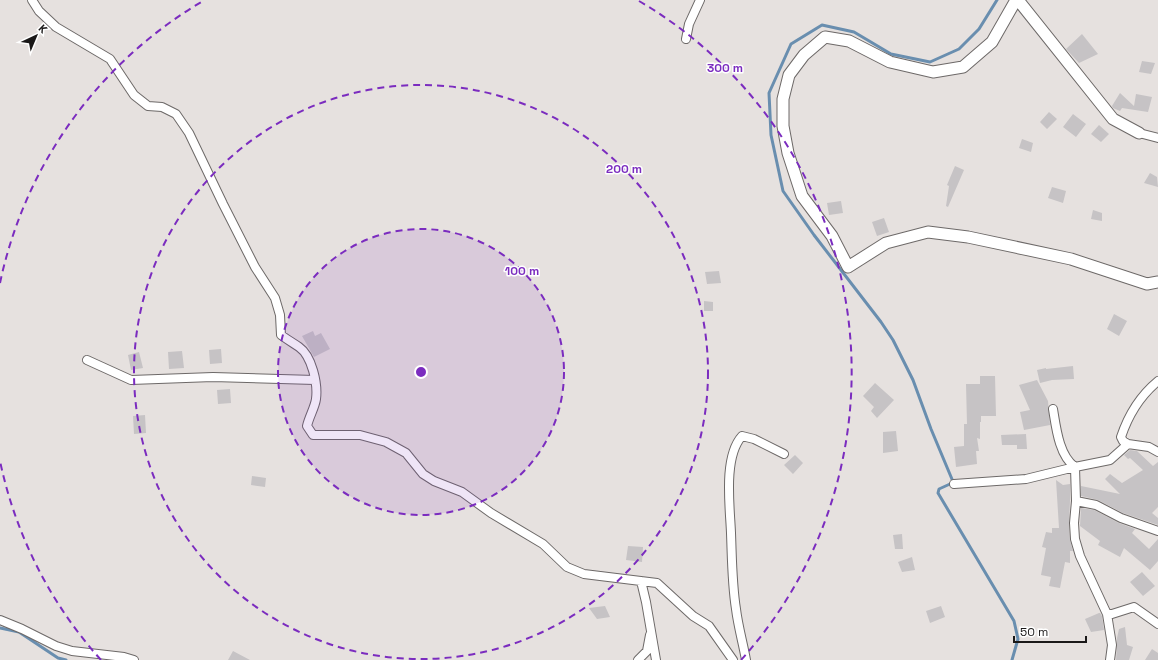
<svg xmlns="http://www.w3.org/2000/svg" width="1158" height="660" font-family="'Space Grotesk',sans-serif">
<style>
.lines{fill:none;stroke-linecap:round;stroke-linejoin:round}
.stream{stroke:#698eaf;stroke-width:3}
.building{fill:#c6c3c5}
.minor-casing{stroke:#6d6968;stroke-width:10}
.tertiary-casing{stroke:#6d6968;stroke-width:13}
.minor{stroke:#fff;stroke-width:8}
.tertiary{stroke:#fff;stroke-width:11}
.ring{fill:none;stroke:#7b2cbf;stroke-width:2;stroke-dasharray:7 5}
.centre{fill:#7b2cbf;stroke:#fff;stroke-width:2}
.ring-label{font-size:12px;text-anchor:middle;font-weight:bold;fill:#7b2cbf;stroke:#fff;stroke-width:3;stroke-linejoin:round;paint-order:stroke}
</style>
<rect width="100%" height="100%" fill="#e6e1df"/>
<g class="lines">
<path class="stream" d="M997,0L979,29L959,49L930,62L891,54L854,32L822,25L791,44L769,93L771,135L783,191L814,235L881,322L893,340L913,380L931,429L954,484H950L939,489L938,493L1014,621L1018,639L1012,660
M0,628L19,632L58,658L66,660"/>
</g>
<path class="building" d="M1082,34L1098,54L1079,63L1066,49Z
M1142,61L1155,63L1151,74L1139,72Z
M1120,93L1134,106L1136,94L1152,97L1148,112L1122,108L1120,111L1113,108L1112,106Z
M1049,112L1057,119L1047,129L1040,122Z
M1073,114L1086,124L1076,137L1063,127Z
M1099,125L1109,134L1101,142L1091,134Z
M1022,139L1033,143L1031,152L1019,148Z
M955,166L964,170L948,207L946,206L949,186L947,185Z
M1150,173L1157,177L1158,187L1144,183Z
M1052,187L1066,191L1063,203L1048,198Z
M841,201L843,213L829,215L827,203Z
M1093,210L1102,213V221L1091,219Z
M884,218L889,232L877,236L872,222Z
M719,271L721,283L707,284L705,272Z
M704,301L713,302V311H704Z
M1114,314L1127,321L1119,336L1107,329Z
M313,331L315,336L321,333L330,349L314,357L302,336Z
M221,349L222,363L210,364L209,350Z
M182,351L184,368L169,369L168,352Z
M139,352L143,368L131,370L128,355Z
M1073,366L1074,379L1052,380L1040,383L1037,370L1046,368V369Z
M980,376H995L996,416H981V422H980V439L977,438L979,451H976L977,464L956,467L954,447L964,446V424H967L966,384H980Z
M1037,380L1048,401L1050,425L1024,430L1020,412L1030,410L1019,385Z
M875,383L894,400L877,418L871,411L874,407L863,396Z
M230,389L231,403L218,404L217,390Z
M145,415L146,433L134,434L133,416Z
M896,431L898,451L883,453V432Z
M1026,434L1027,449H1017V445H1002L1001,435Z
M1130,450L1137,451L1153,466L1158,462V507L1152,513L1158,518V525L1123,513L1098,500L1081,496V486L1120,494L1105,479L1110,474L1122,483L1143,470L1130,458L1128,459L1124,455Z
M795,455L803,463L793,474L784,465Z
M252,476L266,478L265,487L251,485Z
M1056,480L1063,485L1070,484V501L1069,523L1070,540L1073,551H1070V563L1065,562L1060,588L1049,586L1051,577L1041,575L1046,548L1042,547L1046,532L1052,533V528H1059Z
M1081,508L1094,510L1119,523L1135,529L1132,533L1149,549L1158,539V561L1150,570L1124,548L1120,557L1098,545L1100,541L1080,526Z
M902,534L903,549H895L893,535Z
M628,546L643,547L642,562L626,560Z
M912,557L915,570L902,572L898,562Z
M1142,572L1155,586L1143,596L1130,582Z
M605,606L610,617L597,619L589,608Z
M941,606L945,617L930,623L926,611Z
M1099,613H1100L1102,616L1104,630L1091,632L1085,619Z
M1125,627L1127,645L1133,647L1129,660H1116L1117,646V638L1119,629Z
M1152,649L1158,653V660H1145Z
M233,651L250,660H228Z"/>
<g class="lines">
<defs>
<path id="minor" d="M32,0L39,11L56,27L110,59L134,95L148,106L162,107L176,114L189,133L223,204L255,267L275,298L280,315L281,335C288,340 293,343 299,347C312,356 318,384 316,399C315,407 309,417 307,426L313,435H360L386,442L406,453L423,474L434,481L462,492L491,513L543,544L567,567L584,574L657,583L693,616L709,626L733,660
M686,39L689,24L700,0
M1139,133L1158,138
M87,360L131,380L213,377L315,380
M1053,409C1056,427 1059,456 1075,467L1076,501L1074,523L1075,539L1080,556L1107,614L1112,645L1110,660
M1128,444L1123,441L1121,437C1128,416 1141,395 1158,381
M954,484L1026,479L1075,467L1110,460L1128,444L1149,447L1158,452
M1076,501L1096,505L1121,518L1158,531
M641,581L646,602L656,660
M1107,614H1112L1134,607L1158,624
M0,620L22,629L56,646L72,651L124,657L134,660
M638,660L647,651L650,635
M746,660C743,643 738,626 736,609C732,584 732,559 731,533C730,507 723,457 742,436L754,439L784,454"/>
<path id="tertiary" d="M1016,0L992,42L963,67L933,72L890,62L849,41L825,37L804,55L789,75L783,99V126L788,153L802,196L832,236L848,267L886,243L928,232L968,237L1071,259L1147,284L1158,282
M1018,0L1113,119L1139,133"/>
</defs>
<use href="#minor" class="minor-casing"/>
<use href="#tertiary" class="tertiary-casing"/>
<use href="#minor" class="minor"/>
<use href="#tertiary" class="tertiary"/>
</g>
<circle cx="421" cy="372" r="143" fill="#7b2cbf" fill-opacity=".12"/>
<g class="ring">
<circle cx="421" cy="372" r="143"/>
<circle cx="421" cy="372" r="287"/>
<path d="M101 660A430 430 0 0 1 0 461M0 283A430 430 0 0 1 203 1M639 1A430 430 0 0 1 741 660"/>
</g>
<circle cx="421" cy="372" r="6" class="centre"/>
<g class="ring-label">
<text x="725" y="72">300 m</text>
<text x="624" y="173">200 m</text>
<text x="522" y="275">100 m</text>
</g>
<g transform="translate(36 36) rotate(44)" stroke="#ffffff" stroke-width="3" paint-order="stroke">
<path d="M0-3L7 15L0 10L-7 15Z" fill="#1a1818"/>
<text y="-6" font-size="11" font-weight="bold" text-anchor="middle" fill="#1a1818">K</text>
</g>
<path d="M1014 636v6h72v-6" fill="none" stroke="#1a1818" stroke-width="2"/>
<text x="1020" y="636" font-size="12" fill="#1a1818" stroke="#ffffff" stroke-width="3" paint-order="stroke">50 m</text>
</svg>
